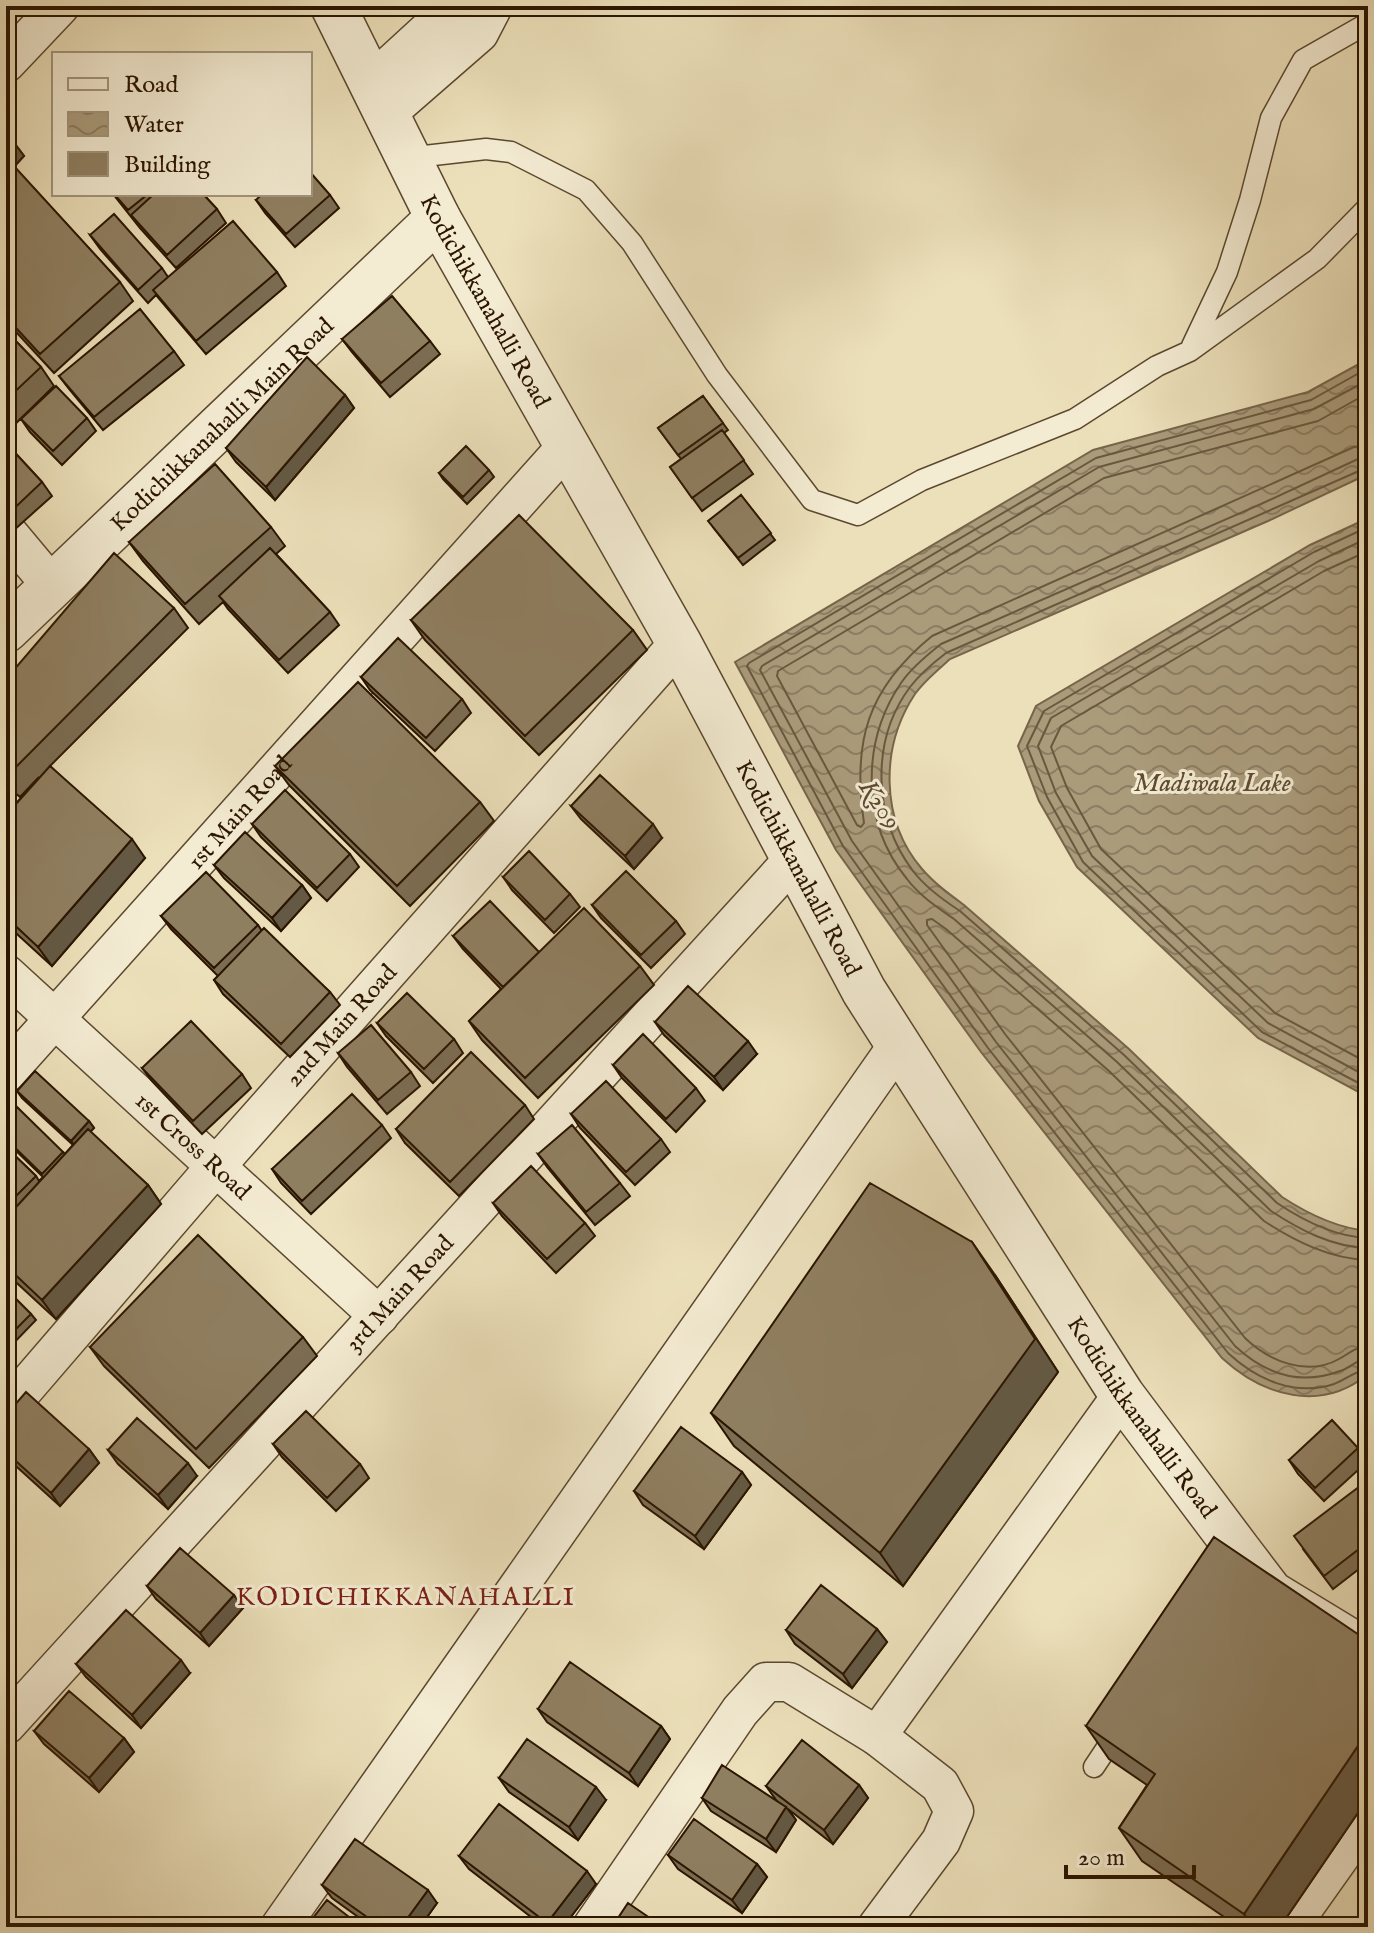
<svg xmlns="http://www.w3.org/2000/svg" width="1374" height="1933" font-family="'IM FELL English',serif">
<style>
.water{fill:url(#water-waves);stroke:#77654a;stroke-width:2}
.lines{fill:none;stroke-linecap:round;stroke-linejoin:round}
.shore{stroke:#6a583e;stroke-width:2}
.service-casing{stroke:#5b482e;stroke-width:23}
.minor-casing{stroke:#5b482e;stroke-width:41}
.tertiary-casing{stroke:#5b482e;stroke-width:47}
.service{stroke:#f3ebd2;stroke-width:20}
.minor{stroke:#f3ebd2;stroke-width:38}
.tertiary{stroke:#f3ebd2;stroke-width:44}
.wall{fill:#7b6d53;stroke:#2b1500;stroke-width:2}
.shaded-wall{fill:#645944;stroke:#2b1500;stroke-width:2}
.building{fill:#8f7f61;stroke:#2b1500;stroke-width:2}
.labels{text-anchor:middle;stroke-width:6;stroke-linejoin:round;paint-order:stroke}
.street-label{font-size:24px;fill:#2b1500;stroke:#f3ebd2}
.water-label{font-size:26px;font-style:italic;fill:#5e4b31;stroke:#f3ebd2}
.neighbourhood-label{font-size:26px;letter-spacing:2px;fill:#7a1f14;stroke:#f3ebd2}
</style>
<defs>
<pattern id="water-waves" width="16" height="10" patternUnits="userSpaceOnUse" patternTransform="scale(2)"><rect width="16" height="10" fill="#aa9b7b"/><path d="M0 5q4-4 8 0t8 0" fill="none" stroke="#8b7d62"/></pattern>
</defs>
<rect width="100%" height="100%" fill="#ece0ba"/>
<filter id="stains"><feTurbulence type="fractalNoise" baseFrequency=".0025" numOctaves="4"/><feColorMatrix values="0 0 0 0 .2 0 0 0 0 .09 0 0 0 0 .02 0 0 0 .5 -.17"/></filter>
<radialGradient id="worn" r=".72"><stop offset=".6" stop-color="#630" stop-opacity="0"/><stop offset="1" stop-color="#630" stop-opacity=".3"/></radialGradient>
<path class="water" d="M1368,359V474L1268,521L950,659C938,670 924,681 915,694C880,747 880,820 922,869C934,883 949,894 964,905L1129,1049L1282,1197C1308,1214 1336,1228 1368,1231V1374C1321,1413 1263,1396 1222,1358L981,1052L836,850L735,662L1093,450L1308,392Z
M1368,518V1097L1258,1038L1077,867L1039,801L1018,746L1036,706L1310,545Z"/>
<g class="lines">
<path class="shore" d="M1368,368L1311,400L1096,458L749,663L747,666L843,846L988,1048L1228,1353C1256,1379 1294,1397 1334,1384C1345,1380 1357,1370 1368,1369
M1368,380L1314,409L1099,467L762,666L760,670L852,841L996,1042L1235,1346C1265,1374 1300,1386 1340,1371C1351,1368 1356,1359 1368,1359
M1368,393L1318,421L1104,478L778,671L777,676L857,825L861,827L864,823C852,742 867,689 932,636L1354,447L1368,445
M1368,457L1358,459L1261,504L941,644C927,655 911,668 901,683C861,742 861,823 907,879C920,896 937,907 954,919L1117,1062L1271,1211C1300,1230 1332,1247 1368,1248
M1368,467L946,653C933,663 920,674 910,687C870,741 873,818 913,871C926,888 943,900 960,911L1124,1055L1277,1203C1304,1221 1335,1237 1368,1238
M1368,527L1314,552L1044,711L1027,746L1047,797L1083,862L1262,1032L1368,1088
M1368,538L1319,561L1051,718L1038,746L1056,793L1092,856L1268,1023L1368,1077
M1368,551L1324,571L1061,726L1051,747L1067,788L1101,849L1275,1013L1368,1063
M1368,1260C1330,1259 1295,1241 1264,1221L1109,1071L946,929L932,919L927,920V925L1005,1034L1245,1338C1269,1361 1307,1377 1339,1359C1350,1353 1355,1347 1368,1347"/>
<defs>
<path id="service" d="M407,158L486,149L511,152L586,190L632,243L717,375L812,500L858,515L922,480L1075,419L1157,366L1190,351L1317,259L1368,207
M1192,346L1227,272L1250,200L1271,118L1303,60L1368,23
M1094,1767L1118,1731"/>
<g id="minor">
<path d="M6,63L60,6"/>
<path d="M370,84L455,6"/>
<path d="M386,114L479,33L493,6"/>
<path d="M6,531L52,586"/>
<path id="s1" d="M6,974L379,1316"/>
<path id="s2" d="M6,1073L568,445"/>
<path id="s3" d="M6,1410L216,1166L679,643"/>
<path id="s4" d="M6,1725L793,860"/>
<path d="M877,1736L1122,1395"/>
<path d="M280,1927L898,1045"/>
<path d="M592,1927L740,1711L766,1682H789L877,1736L940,1785L954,1811L941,1841L877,1927"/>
<path d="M1290,1927L1368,1817"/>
</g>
<g id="tertiary">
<path id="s5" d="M333,6L438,218L679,643L864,991L1122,1395L1239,1551L1271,1593L1368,1652"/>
<path id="s6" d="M6,630L438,218"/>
</g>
</defs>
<use href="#service" class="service-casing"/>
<use href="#minor" class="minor-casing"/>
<use href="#tertiary" class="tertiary-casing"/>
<use href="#service" class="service"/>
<use href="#minor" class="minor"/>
<use href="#tertiary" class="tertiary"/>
</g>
<path class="wall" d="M6,133L24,156L14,167L120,282L133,301L54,373L6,321Z
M113,194H203L217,209L226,223L176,268L140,228Z
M330,195L339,208L295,247L265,213L256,200Z
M90,235L162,268L168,277L277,272L286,286L206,354L156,295L148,303L100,249Z
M6,331L41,367L54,386L6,433Z
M342,339L430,341L440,354L390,397L352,352Z
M174,351L184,365L103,430L69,389L59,376Z
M345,395L354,408L275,500L236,462L226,448Z
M703,396L728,430L724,433L753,474L702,511L670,467L681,459L658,428Z
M87,418L96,431L62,465L30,432L21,419Z
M6,443L42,482L52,496L14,530L6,522Z
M489,470L494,477L467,504L443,479L439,473Z
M741,495L775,540L743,565L713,527Z
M271,527L285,546L276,554L330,612L339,625L288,673L228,609L223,602L199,624L143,561L129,542Z
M174,608L188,628L50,766L145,858L52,966L6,924V815L39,777L20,797L6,785V679Z
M411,620L633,630L647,650L539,755L425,640Z
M361,677L462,699L471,713L435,751L370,690Z
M275,766L480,802L494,821L410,906L289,785Z
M571,806L662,838L634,869L581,819Z
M252,824L350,854L359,867L327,901L261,837Z
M214,865L302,885L311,898L281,931L224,878Z
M503,877L570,894L580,907L554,933L512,890Z
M592,905L676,921L685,934L651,968L601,918Z
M161,916L258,925L262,931L330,992L340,1005L290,1057L223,994L214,980L218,976L171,929Z
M453,936L539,952L640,966L654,985L538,1098L482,1040L469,1021L501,989L463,949Z
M655,1022L757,1054L723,1090L664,1035Z
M377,1023L454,1039L463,1053L433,1083L386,1036Z
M338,1053L411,1072L420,1086L387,1114L347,1067Z
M613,1065L696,1088L705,1101L676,1132L622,1078Z
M142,1068L242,1074L251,1088L202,1134L152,1081Z
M17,1091L89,1121L94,1128L90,1132L148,1185L161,1204L56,1319L6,1273V1147L36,1176L39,1181L43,1177L6,1141V1118L63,1152L65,1154L73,1145L22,1098Z
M525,1105L534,1119L459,1196L405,1143L396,1129Z
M571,1114L661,1139L670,1152L635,1185L580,1128Z
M382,1125L391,1138L311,1214L281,1183L272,1169Z
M538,1154L620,1183L630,1196L595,1225L547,1167Z
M493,1203L585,1223L595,1236L556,1273L502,1216Z
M995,1275L1058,1372L903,1586L734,1446L711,1413Z
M6,1289L31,1314L36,1320L6,1351Z
M303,1337L317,1356L209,1468L104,1366L90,1347Z
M6,1415L89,1449L99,1463L60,1506L6,1457Z
M273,1444L360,1464L369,1478L336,1511L282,1457Z
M1358,1448L1368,1461L1324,1501L1298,1474L1289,1460Z
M108,1450L197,1476L168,1509L118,1464Z
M742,1472L751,1485L704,1549L643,1505L634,1491Z
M1368,1480V1562L1333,1589L1303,1549Z
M147,1586L243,1608L209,1646L156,1599Z
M877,1629L887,1642L852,1688L795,1644L786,1630Z
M76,1664L190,1673L141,1728L86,1677Z
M538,1709L661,1726L670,1739L638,1786L547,1722Z
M1086,1726L1368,1798L1280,1927H1239L1142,1861L1119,1828L1147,1785L1109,1759Z
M34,1731L124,1738L134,1752L99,1792L44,1744Z
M499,1778L606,1800L578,1840L509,1792Z
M859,1785L868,1798L833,1844L788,1809L796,1820L776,1852L711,1811L702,1798L776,1800L766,1786Z
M668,1855L757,1864L767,1877L742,1913L678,1869Z
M459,1856L596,1884L563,1927H544L469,1869Z
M322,1885L437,1903L420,1927H372L332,1898Z"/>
<path class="shaded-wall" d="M10,137L24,156L6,175V141Z
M345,395L354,408L275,500L266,487Z
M653,824L662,838L634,869L625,856Z
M132,839L145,858L52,966L38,947Z
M302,885L311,898L281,931L272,918Z
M748,1041L757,1054L723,1090L714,1077Z
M89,1121L94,1128L76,1147L71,1141Z
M148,1185L161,1204L56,1319L42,1300Z
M972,1242L995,1275L1058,1372L903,1586L880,1553Z
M89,1449L99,1463L60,1506L51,1493Z
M188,1463L197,1476L168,1509L158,1495Z
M742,1472L751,1485L704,1549L695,1536Z
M234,1595L243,1608L209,1646L200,1633Z
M877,1629L887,1642L852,1688L843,1674Z
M181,1660L190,1673L141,1728L132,1715Z
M661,1726L670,1739L638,1786L629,1773Z
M1368,1731V1798L1280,1927H1253L1244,1914Z
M124,1738L134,1752L99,1792L89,1778Z
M859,1785L868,1798L833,1844L824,1830Z
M596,1787L606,1800L578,1840L569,1827Z
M786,1807L796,1820L776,1852L766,1839Z
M757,1864L767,1877L742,1913L732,1900Z
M587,1871L596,1884L563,1927H550L547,1923Z
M428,1890L437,1903L420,1927H401Z"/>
<path class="building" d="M13,165L120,282L40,354L6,317V172Z
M310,172L330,195L286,234L256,200L262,194H310Z
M114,194H148L128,210Z
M154,194H203L217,209L167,255L131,215Z
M114,214L162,268L138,290L90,235Z
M233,221L277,272L196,341L153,290Z
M392,296L430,341L381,383L342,339Z
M140,309L174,351L94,417L59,376Z
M6,331L41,367L6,400Z
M307,357L345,395L266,487L226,448Z
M56,386L87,418L53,451L21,419Z
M703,396L723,423L678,455L658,428Z
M722,430L744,460L692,498L670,467Z
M6,443L42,482L6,516Z
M466,446L489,470L463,497L439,473Z
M215,464L271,527L185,604L129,542Z
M741,495L771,533L738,558L708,521Z
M519,515L633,630L525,736L411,620Z
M270,548L330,612L279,660L219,596Z
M114,553L174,608L6,777V679Z
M398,638L462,699L426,738L361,677Z
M358,682L480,802L397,886L275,766Z
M50,766L132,839L38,947L6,917V815Z
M600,775L653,824L625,856L571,806Z
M285,790L350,854L317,888L252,824Z
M245,832L302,885L272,918L214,865Z
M529,851L570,894L545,920L503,877Z
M626,871L676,921L641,955L592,905Z
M206,872L258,925L214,968L161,916Z
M490,901L539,952L503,987L453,936Z
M584,908L640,966L525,1078L469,1021Z
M264,928L330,992L281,1044L214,980Z
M688,986L748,1041L714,1077L655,1022Z
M407,993L454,1039L424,1069L377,1023Z
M191,1021L242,1074L193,1121L142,1068Z
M371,1025L411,1072L378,1100L338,1053Z
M643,1034L696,1088L666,1119L613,1065Z
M471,1052L525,1105L450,1182L396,1129Z
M35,1071L89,1121L71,1141L17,1091Z
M606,1081L661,1139L626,1172L571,1114Z
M352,1094L382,1125L302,1201L272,1169Z
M17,1107L63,1152L42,1174L6,1139V1118Z
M572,1125L620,1183L586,1212L538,1154Z
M88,1129L148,1185L42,1300L6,1266V1218Z
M6,1147L36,1176L6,1206Z
M531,1166L585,1223L547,1259L493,1203Z
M870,1183L972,1242L1035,1339L880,1553L711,1413Z
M198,1235L303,1337L196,1449L90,1347Z
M6,1289L31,1314L6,1339Z
M26,1392L89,1449L51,1493L6,1452V1415Z
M306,1411L360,1464L327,1498L273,1444Z
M137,1418L188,1463L158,1495L108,1450Z
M1332,1420L1358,1448L1315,1488L1289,1460Z
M681,1427L742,1472L695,1536L634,1491Z
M1368,1480V1542L1324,1576L1294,1536Z
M1214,1537L1368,1641V1731L1244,1914L1119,1828L1155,1774L1086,1726Z
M180,1548L234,1595L200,1633L147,1586Z
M821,1585L877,1629L843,1674L786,1630Z
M126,1610L181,1660L132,1715L76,1664Z
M570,1662L661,1726L629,1773L538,1709Z
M69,1691L124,1738L89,1778L34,1731Z
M527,1739L596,1787L569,1827L499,1778Z
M802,1740L859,1785L824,1830L766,1786Z
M722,1765L786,1807L766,1839L702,1798Z
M499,1804L587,1871L547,1923L459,1856Z
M694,1819L757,1864L732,1900L668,1855Z
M355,1839L428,1890L401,1927H381L322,1885Z
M327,1900L362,1927H306Z
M628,1903L663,1927H612Z"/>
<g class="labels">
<g class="street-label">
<text dy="8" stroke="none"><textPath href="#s5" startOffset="332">Kodichikkanahalli Road</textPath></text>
<text dy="8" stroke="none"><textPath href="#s6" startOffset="298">Kodichikkanahalli Main Road</textPath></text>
<text dy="8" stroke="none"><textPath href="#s2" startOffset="350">1st Main Road</textPath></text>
<text dy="8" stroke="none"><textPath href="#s5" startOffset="980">Kodichikkanahalli Road</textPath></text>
<text dy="8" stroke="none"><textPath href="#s3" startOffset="510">2nd Main Road</textPath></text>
<text dy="8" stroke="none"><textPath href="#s1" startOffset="254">1st Cross Road</textPath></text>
<text dy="8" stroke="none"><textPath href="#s4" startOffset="584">3rd Main Road</textPath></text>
<text dy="8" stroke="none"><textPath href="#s5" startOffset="1628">Kodichikkanahalli Road</textPath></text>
</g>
<g class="water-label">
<text x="1212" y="791">Madiwala Lake</text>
<text transform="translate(881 804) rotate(57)" y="9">K209</text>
</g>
<g class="neighbourhood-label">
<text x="406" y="1605">KODICHIKKANAHALLI</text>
</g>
</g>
<rect width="1374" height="1933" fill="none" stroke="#ece0ba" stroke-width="32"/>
<rect x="8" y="8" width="1358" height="1917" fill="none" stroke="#2b1500" stroke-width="4"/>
<rect x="16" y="16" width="1342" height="1901" fill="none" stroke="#2b1500" stroke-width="2"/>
<rect x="52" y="52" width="260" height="144" fill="#f3ebd2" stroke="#a3957e" stroke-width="2"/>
<rect x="68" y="78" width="40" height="12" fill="#f3ebd2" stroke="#a3957e" stroke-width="2"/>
<text x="124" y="92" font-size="24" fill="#2b1500">Road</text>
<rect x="68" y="112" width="40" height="24" fill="url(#water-waves)" stroke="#a3957e" stroke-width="2"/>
<text x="124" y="132" font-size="24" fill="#2b1500">Water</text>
<rect x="68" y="152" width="40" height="24" fill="#8f7f61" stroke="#a3957e" stroke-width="2"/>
<text x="124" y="172" font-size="24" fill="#2b1500">Building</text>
<path d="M1066 1865v12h128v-12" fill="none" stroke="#2b1500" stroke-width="4"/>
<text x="1078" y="1865" font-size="24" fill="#2b1500" stroke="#f3ebd2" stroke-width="6" paint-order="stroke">20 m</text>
<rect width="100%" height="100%" filter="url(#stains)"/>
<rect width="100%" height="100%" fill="url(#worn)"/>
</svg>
